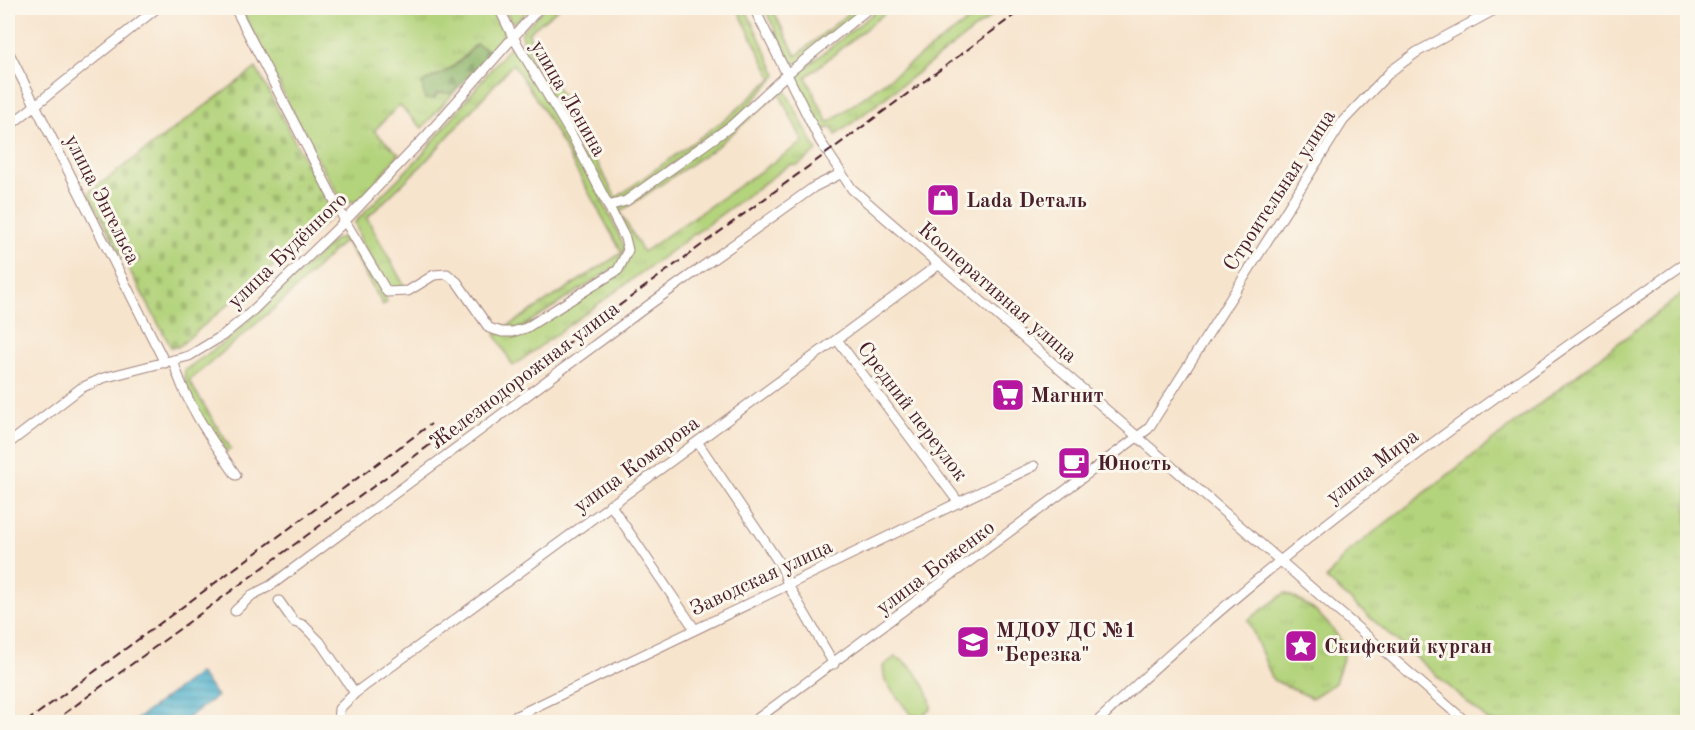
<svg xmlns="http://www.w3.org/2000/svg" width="1695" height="730" font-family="'Old Standard TT',serif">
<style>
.grass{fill:url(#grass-tufts);stroke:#7e7953;stroke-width:1.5;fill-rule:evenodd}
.forest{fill:url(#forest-firs);stroke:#6c6a4b;stroke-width:1.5}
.cemetery{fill:url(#cemetery-stones);stroke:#7e7953;stroke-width:1.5}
.garden{fill:#b3d37b;stroke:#7e7953;stroke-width:1.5}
.water{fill:url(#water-rules);stroke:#4c687c;stroke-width:1.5}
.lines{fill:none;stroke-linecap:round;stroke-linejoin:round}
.minor-casing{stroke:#a0827c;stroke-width:11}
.minor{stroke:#fff;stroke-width:9}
.rail{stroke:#4a1f2b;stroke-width:2;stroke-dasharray:9 4.5;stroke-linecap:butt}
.labels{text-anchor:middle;stroke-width:6;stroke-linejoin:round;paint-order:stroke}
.street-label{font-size:21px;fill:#4a1f2b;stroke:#fbf7ec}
.poi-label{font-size:21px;font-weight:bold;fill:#4a1f2b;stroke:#fbf7ec;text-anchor:start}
</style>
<defs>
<pattern id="grass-tufts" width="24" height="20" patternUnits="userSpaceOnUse" patternTransform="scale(1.5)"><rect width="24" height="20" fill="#b3d37b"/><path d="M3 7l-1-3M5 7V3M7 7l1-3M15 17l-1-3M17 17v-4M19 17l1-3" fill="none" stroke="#9bb56a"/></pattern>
<pattern id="forest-firs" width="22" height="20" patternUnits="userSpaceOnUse" patternTransform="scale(1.5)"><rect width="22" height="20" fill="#8eb56b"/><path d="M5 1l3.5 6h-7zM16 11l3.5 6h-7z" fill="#769358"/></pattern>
<pattern id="cemetery-stones" width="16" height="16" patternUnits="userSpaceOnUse" patternTransform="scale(1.5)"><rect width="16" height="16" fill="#b3d37b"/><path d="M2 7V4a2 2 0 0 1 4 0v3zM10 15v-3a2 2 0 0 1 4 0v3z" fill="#9bb56a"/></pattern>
<pattern id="water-rules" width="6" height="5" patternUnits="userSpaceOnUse" patternTransform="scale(1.5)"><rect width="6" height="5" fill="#4db0cc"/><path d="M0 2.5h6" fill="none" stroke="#428fa6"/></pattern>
</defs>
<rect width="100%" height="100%" fill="#fbf7ec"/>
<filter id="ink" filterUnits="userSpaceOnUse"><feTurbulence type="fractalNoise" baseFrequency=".0167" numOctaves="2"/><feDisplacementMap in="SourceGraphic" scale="12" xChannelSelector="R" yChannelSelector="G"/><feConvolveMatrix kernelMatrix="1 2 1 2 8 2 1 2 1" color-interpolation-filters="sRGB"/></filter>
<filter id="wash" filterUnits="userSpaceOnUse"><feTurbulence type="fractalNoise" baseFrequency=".008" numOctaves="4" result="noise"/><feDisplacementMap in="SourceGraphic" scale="24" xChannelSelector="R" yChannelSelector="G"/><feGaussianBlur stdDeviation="1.35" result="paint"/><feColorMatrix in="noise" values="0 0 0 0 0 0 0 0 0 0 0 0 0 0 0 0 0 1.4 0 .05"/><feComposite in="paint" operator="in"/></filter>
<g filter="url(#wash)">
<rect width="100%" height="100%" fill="#f7e4cd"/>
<path class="grass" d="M241,8H496C508,30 507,32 491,52L476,44C463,58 451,72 432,77L425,98L437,93H453L422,128L399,105L374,131L399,154L363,197L356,202L346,201L336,191L308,143Z
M503,8H531L518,20L512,22Z
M545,8H559L528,33L616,198L731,115L772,78L737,8H745L777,75L740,115L623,199L613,202L607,198L522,44V31Z
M764,8H772L796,56L855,8H865L797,64L791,61Z
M880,8H891L806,77L828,123L986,8H1002L836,135L832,127L823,130L798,80L800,72Z
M510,46L516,48C557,112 593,179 625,248L620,264L522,327L506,330L493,327L508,326L622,253L541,106L513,64L425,162L367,218L406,289L391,290L361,242L355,222L421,156Z
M783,86L817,151L798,165H789L513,366L495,334L546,320L623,270C637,246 626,235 616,211L617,208ZM779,93L803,142L643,252L620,212L715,148Z
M348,235L381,285L387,302L383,305L345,240L286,298L189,381L231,449L226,452C212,433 180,394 185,370L230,338L334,240Z
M1687,290V722H1490L1326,579L1347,553Z
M1285,593C1314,606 1330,622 1346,649L1335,683L1312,698L1273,680L1248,620Z"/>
<path class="forest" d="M476,44L491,52L453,93H438L434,99H425L422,84C428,77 436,78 443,73C456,67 467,55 476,44Z"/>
<path class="cemetery" d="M256,68L334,215L178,347H171L88,193Z"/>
<path class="garden" d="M895,657C913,663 931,690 931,709L921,716L911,715L885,681L883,666Z"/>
<path class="water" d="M199,673L217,696L182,722H133Z"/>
</g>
<g filter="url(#ink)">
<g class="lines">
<defs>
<path id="minor" d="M235,8L345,221L387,292L408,291L434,275L447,274L457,282L489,328L502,332H512L526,328L618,270L628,250L625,238L574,139L513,37L499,8
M754,8L820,141L852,189L1466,722
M8,51L165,363
M8,127L157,8
M608,206L626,201L731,126L787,74L869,8
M838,341L959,503
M173,360C185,403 211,439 236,475
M698,443L782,567L788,585L834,664
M8,444L81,388L103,378L189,356L222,336L249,314L345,221L428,134L539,8
M610,504L694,628
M279,601L294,622L303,625L320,642L355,693
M235,611L252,595L270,586L653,302L814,187L840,174
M338,722L339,709L355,693L938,265
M504,722L1034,466
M753,722L1148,429L1343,121L1391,71L1417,52L1498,8
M1097,722C1277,548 1483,405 1688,261"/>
</defs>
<use href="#minor" class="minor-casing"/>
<use href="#minor" class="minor"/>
<path class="rail" d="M26,722L431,424
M53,722L1024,8"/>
</g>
</g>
<defs>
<symbol id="shop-square" viewBox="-11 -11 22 22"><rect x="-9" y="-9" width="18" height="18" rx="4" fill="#b5179e" stroke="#fbf7ec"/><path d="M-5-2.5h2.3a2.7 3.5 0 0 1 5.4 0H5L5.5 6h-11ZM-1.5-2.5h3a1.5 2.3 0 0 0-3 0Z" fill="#fff"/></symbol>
<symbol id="supermarket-square" viewBox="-11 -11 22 22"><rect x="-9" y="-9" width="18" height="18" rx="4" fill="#b5179e" stroke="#fbf7ec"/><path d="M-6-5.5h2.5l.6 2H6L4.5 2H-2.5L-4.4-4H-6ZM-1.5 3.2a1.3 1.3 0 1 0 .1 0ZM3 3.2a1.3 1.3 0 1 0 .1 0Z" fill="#fff"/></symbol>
<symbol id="cafe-square" viewBox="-11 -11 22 22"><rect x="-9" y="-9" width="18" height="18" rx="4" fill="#b5179e" stroke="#fbf7ec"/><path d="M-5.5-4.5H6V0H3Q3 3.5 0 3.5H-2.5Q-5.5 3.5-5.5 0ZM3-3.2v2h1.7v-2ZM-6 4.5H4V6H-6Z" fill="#fff"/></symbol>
<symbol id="school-square" viewBox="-11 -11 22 22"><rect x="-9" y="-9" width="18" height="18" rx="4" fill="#b5179e" stroke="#fbf7ec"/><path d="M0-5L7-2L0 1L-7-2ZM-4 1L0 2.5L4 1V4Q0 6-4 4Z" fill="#fff"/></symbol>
<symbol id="sight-square" viewBox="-11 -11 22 22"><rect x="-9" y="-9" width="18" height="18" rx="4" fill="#b5179e" stroke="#fbf7ec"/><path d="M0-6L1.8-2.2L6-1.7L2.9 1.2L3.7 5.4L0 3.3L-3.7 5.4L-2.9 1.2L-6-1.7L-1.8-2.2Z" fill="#fff"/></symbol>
</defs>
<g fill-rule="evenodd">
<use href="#shop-square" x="924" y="181" width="38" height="38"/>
<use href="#supermarket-square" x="989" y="376" width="38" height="38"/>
<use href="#cafe-square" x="1055" y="444" width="38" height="38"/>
<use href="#school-square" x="954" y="623" width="38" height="38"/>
<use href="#sight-square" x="1282" y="627" width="38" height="38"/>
</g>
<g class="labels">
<g class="street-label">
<text transform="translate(569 98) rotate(60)" y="7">улица Ленина</text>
<text transform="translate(1279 190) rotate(-57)" y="7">Строительная улица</text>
<text transform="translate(103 199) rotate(63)" y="7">улица Энгельса</text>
<text transform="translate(287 250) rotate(-44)" y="7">улица Будённого</text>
<text transform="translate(998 292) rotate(41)" y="7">Кооперативная улица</text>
<text transform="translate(524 375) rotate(-37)" y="7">Железнодорожная улица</text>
<text transform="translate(913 411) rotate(53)" y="7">Средний переулок</text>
<text transform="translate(636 464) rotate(-36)" y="7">улица Комарова</text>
<text transform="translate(1372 466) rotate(-37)" y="7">улица Мира</text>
<text transform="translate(935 567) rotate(-37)" y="7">улица Боженко</text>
<text transform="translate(761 577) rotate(-25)" y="7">Заводская улица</text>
</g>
<g class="poi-label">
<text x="966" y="207">Lada Dеталь</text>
<text x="1031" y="402">Магнит</text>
<text x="1097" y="470">Юность</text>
<text x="996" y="637">МДОУ ДС №1<tspan x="996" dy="24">"Березка"</tspan></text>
<text x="1324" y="653">Скифский курган</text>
</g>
</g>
<rect width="1695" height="730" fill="none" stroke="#fbf7ec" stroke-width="30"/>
</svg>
